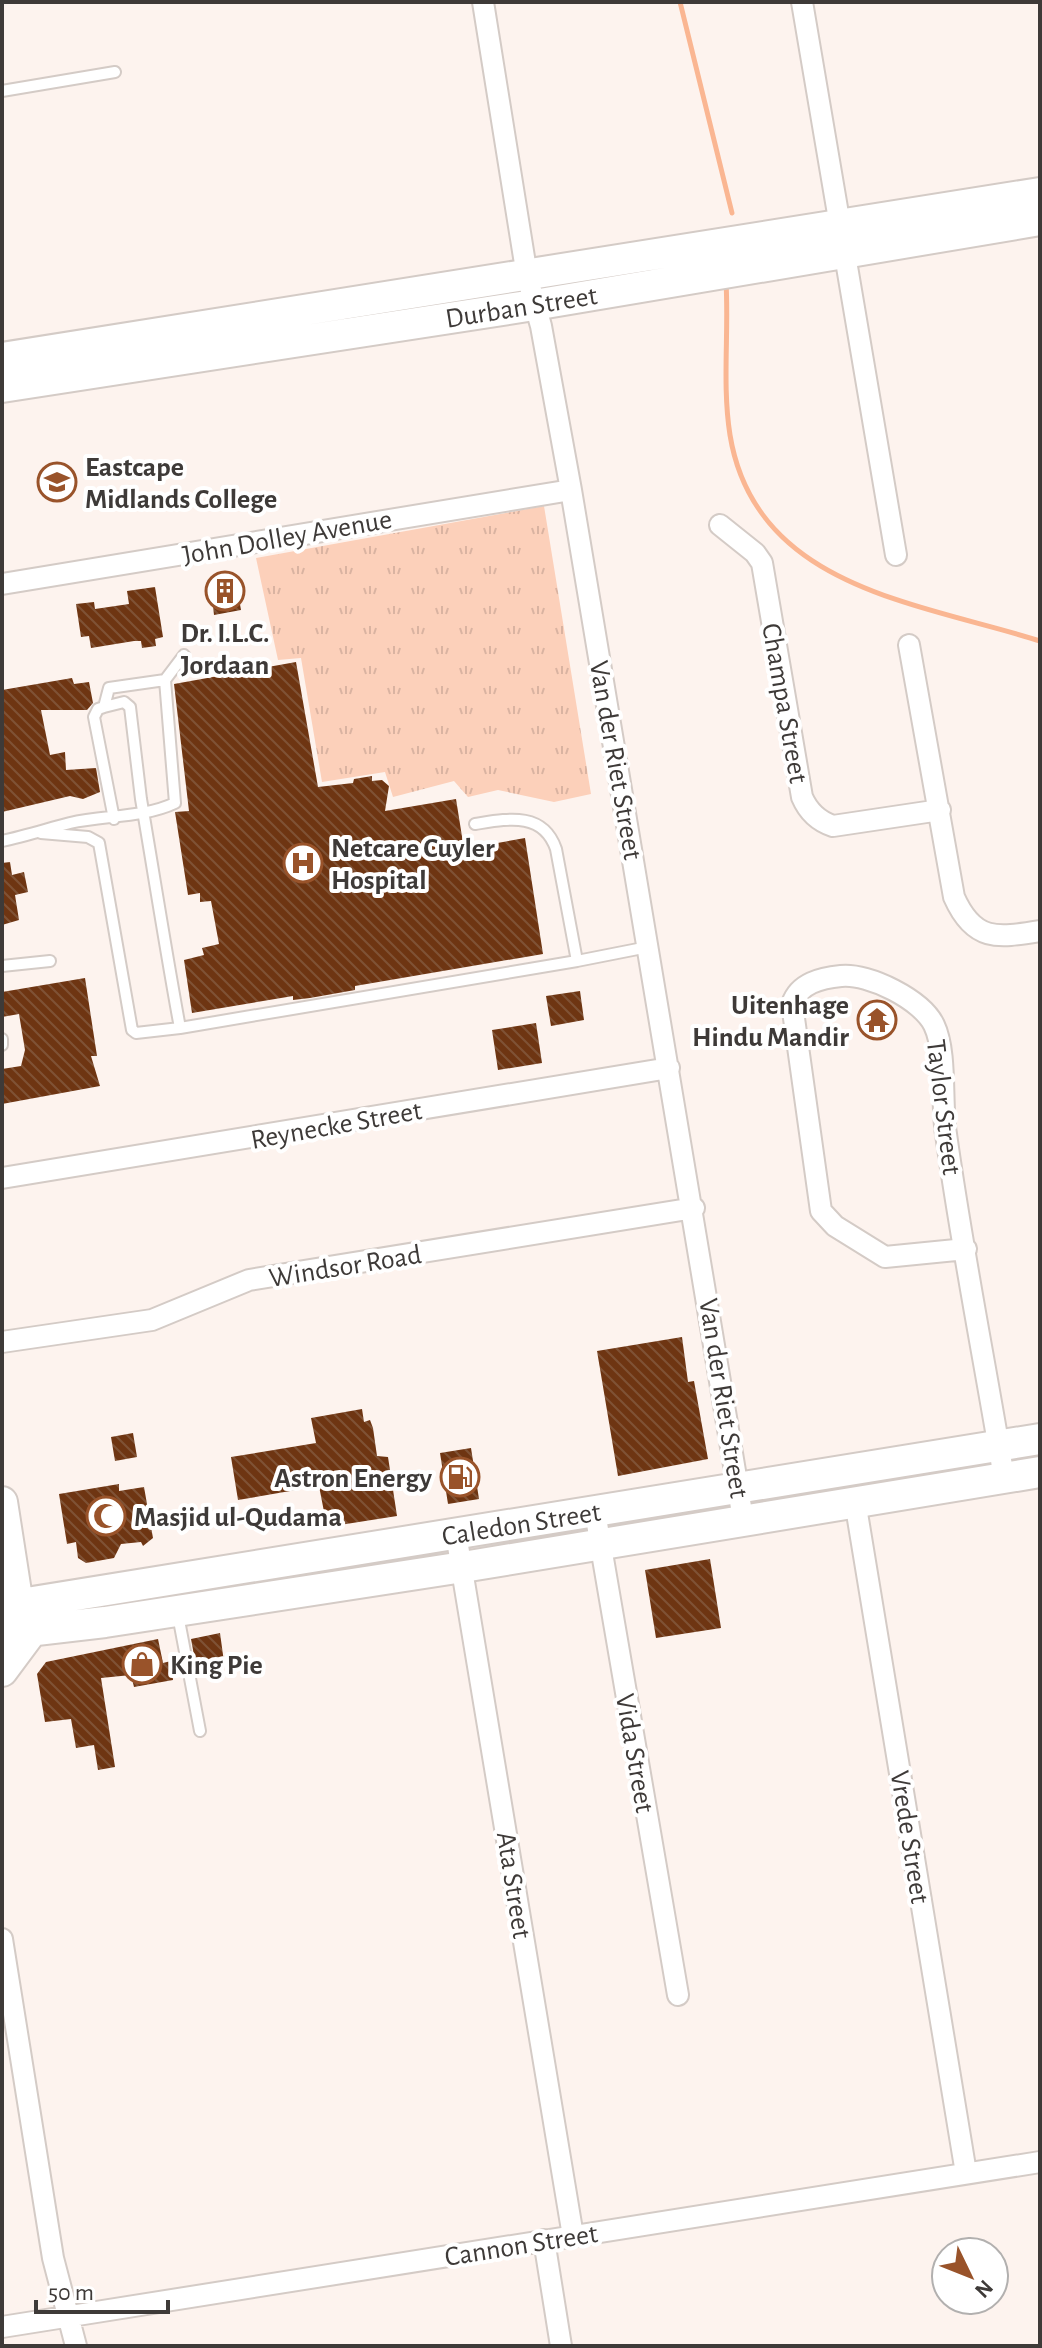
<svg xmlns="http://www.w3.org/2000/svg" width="1042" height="2348" font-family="'Alegreya Sans',sans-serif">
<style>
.grass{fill:url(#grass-tufts)}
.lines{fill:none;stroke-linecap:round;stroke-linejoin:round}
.stream{stroke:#fab692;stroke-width:5}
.building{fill:url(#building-back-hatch)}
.lane-casing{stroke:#d4cbc6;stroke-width:14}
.street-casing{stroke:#d4cbc6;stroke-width:24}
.secondary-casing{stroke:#d4cbc6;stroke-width:34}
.lane{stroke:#fff;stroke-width:10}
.street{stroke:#fff;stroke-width:20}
.secondary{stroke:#fff;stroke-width:30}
.labels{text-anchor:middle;stroke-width:8;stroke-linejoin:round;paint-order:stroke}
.street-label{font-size:28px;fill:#3e3a38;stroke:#fff}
.poi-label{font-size:28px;font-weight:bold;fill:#3e3a38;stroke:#fff;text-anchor:start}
</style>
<defs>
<pattern id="grass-tufts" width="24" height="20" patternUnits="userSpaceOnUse" patternTransform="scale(2)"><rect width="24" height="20" fill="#fcd0ba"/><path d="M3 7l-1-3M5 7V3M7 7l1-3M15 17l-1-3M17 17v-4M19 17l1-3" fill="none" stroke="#d9b3a1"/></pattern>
<pattern id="building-back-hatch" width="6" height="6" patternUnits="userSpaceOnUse" patternTransform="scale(2)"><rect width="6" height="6" fill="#6e3512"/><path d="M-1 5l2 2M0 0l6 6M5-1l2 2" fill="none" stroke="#7f5235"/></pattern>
</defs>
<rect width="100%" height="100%" fill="#fdf3ee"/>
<path class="grass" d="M544,506L591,794L554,802L498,790L468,797L454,781L393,797L385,772L322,782L301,658L278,660L256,558Z"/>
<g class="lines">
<path class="stream" d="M680,2L732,213
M726,282C729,333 722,385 730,435C755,588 920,603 1040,641"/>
</g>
<path class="building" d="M235,576L241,610L214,615L210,580Z
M155,587L163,637L155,639L156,646L142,648L141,641H134L91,648L89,636L81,637L76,604L94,602L95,609L129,604L127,591Z
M296,662L318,787L353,783L354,779L372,776V781L382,780L389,786L385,811L456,799L464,849L525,838L543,954L355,986V990L310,998L293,1000V996L192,1013L184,960L204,955L202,948L219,944L211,901L200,902V893L188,895L175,812L189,811L174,684Z
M72,678L74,684L89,682L93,703L87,710H41L50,755L65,752L66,770L96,768L100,792L83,799L70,796L2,812V690Z
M10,862L12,875L24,872L28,892L15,895L19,920L2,925V863Z
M85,978L97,1056H91L100,1086L2,1104V1069L21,1066L25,1050L19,1014L2,1017V992Z
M580,991L584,1020L551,1026L546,996Z
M536,1023L542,1063L498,1070L492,1030Z
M682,1337L688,1382L694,1381L708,1459L618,1476L597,1351Z
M362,1409L364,1422L370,1420L373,1428L377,1456L388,1457L397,1516L327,1527L319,1486L238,1500L231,1457L316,1443L311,1418Z
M133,1433L137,1457L115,1461L111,1437Z
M471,1448L479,1499L448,1504L440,1453Z
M119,1484V1491L144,1487L153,1538L143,1546L141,1542L121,1544L114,1558L86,1563L78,1558L76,1542L67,1544L59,1494Z
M710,1559L721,1628L656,1638L645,1570Z
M220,1633L224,1662L196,1666L191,1639Z
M158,1639L163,1663L171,1661L173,1680L134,1687L131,1675L101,1678L115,1767L98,1770L94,1745L76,1748L71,1719L45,1722L37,1674L46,1662Z"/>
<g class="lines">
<defs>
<path id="lane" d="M2,91L115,72
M165,680L184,655
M104,707L98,709L94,717L114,819
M2,841C25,836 47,829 70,823C104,815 143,818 175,803L165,680L109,688L104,707L124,702L130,707L141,799C154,875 166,952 180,1028L136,1033L132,1030L99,843L88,837L41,833
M577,961L648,947
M2,966L50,961
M180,1028L577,961L556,849C543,811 507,819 475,824
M2,1039V1045
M178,1615L200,1731"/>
<path id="street" d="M483,2L527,276L541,326L571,490L743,1519
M802,2L896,555
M720,525L755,553L762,563L802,797C808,811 818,821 833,826L940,810
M2,584L571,490
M909,645L954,897C974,942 997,938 1040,931
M2,1178L669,1068
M966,1249L885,1257L835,1226L821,1211L792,1004C799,983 821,978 841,976C869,973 922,1000 934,1025C947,1052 941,1104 946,1134C962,1249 985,1363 1004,1478
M2,1342L152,1320L249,1280L694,1208
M855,1501L966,2173
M595,1512L678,1995
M456,1534L573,2236
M2,1939L53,2258L76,2346
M544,2240L561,2346
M2,2327L1040,2162"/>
<path id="secondary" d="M2,358L1040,193
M2,387L534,305L1040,220
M2,1502L18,1605L9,1621
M2,1607L1040,1439
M2,1634L105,1622L463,1567L1040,1472
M2,1671L31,1632"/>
</defs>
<use href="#lane" class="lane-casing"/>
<use href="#street" class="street-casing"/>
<use href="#secondary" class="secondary-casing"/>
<use href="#lane" class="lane"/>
<use href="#street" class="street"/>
<use href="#secondary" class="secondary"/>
</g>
<defs>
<symbol id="university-ring" viewBox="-11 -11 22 22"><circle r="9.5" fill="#fff" stroke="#99532a" stroke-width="1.5"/><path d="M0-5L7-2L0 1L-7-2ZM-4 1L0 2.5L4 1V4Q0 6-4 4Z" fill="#99532a"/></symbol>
<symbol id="building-ring" viewBox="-11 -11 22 22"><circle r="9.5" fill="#fff" stroke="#99532a" stroke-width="1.5"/><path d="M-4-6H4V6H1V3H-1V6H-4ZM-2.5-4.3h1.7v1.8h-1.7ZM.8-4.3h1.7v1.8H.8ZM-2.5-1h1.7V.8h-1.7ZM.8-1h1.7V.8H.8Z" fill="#99532a"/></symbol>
<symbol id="hospital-ring" viewBox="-11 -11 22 22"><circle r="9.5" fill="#fff" stroke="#99532a" stroke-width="1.5"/><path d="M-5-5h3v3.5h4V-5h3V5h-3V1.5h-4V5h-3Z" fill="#99532a"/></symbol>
<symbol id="temple-ring" viewBox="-11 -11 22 22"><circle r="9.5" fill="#fff" stroke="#99532a" stroke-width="1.5"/><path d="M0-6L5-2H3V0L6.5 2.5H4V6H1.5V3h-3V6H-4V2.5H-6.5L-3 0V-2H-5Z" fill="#99532a"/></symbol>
<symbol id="fuel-ring" viewBox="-11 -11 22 22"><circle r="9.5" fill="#fff" stroke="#99532a" stroke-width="1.5"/><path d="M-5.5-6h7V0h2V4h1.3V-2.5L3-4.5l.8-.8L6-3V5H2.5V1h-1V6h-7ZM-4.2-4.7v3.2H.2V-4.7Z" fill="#99532a"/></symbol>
<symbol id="mosque-ring" viewBox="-11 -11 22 22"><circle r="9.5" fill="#fff" stroke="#99532a" stroke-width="1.5"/><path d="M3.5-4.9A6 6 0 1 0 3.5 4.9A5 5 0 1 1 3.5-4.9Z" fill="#99532a"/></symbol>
<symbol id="shop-ring" viewBox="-11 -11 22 22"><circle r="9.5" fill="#fff" stroke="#99532a" stroke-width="1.5"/><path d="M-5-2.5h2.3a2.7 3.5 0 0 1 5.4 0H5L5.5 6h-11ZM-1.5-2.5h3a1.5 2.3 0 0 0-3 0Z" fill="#99532a"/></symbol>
</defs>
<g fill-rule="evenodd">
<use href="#university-ring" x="35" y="460" width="44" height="44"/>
<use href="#building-ring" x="203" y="569" width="44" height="44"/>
<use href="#hospital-ring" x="281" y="841" width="44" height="44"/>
<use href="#temple-ring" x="855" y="998" width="44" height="44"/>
<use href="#fuel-ring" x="438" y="1455" width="44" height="44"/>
<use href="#mosque-ring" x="84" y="1494" width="44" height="44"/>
<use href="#shop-ring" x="120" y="1642" width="44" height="44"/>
</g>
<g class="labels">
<g class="street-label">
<text transform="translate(521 306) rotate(-9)" y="10">Durban Street</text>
<text transform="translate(287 536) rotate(-10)" y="10">John Dolley Avenue</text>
<text transform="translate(786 703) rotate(80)" y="10">Champa Street</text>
<text transform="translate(617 760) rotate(80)" y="10">Van der Riet Street</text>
<text transform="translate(945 1107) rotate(83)" y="10">Taylor Street</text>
<text transform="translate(336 1124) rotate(-10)" y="10">Reynecke Street</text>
<text transform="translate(345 1265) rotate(-9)" y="10">Windsor Road</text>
<text transform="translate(725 1398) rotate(81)" y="10">Van der Riet Street</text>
<text transform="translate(521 1523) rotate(-9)" y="10">Caledon Street</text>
<text transform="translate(636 1753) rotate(80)" y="10">Vida Street</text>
<text transform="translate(911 1837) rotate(81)" y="10">Vrede Street</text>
<text transform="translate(515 1885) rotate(81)" y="10">Ata Street</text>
<text transform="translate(521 2244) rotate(-9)" y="10">Cannon Street</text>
</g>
<g class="poi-label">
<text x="85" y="476">Eastcape<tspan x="85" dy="32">Midlands College</tspan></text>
<text x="225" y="642" text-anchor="middle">Dr. I.L.C.<tspan x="225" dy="32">Jordaan</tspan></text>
<text x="331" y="857">Netcare Cuyler<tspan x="331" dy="32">Hospital</tspan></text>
<text x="849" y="1014" text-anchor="end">Uitenhage<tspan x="849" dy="32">Hindu Mandir</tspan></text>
<text x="432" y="1487" text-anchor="end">Astron Energy</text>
<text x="134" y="1526">Masjid ul-Qudama</text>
<text x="170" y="1674">King Pie</text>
</g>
</g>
<rect width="1042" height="2348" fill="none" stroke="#3e3a38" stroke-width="8"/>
<g transform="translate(970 2276) rotate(133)"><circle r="38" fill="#ffffff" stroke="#b2b0af" stroke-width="2"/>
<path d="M0-6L14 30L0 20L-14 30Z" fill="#99532a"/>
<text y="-12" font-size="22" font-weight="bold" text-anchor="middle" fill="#3e3a38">N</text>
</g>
<path d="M36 2300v12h132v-12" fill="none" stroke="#3e3a38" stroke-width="4"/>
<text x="48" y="2300" font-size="24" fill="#3e3a38" stroke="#ffffff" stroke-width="6" paint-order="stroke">50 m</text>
</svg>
